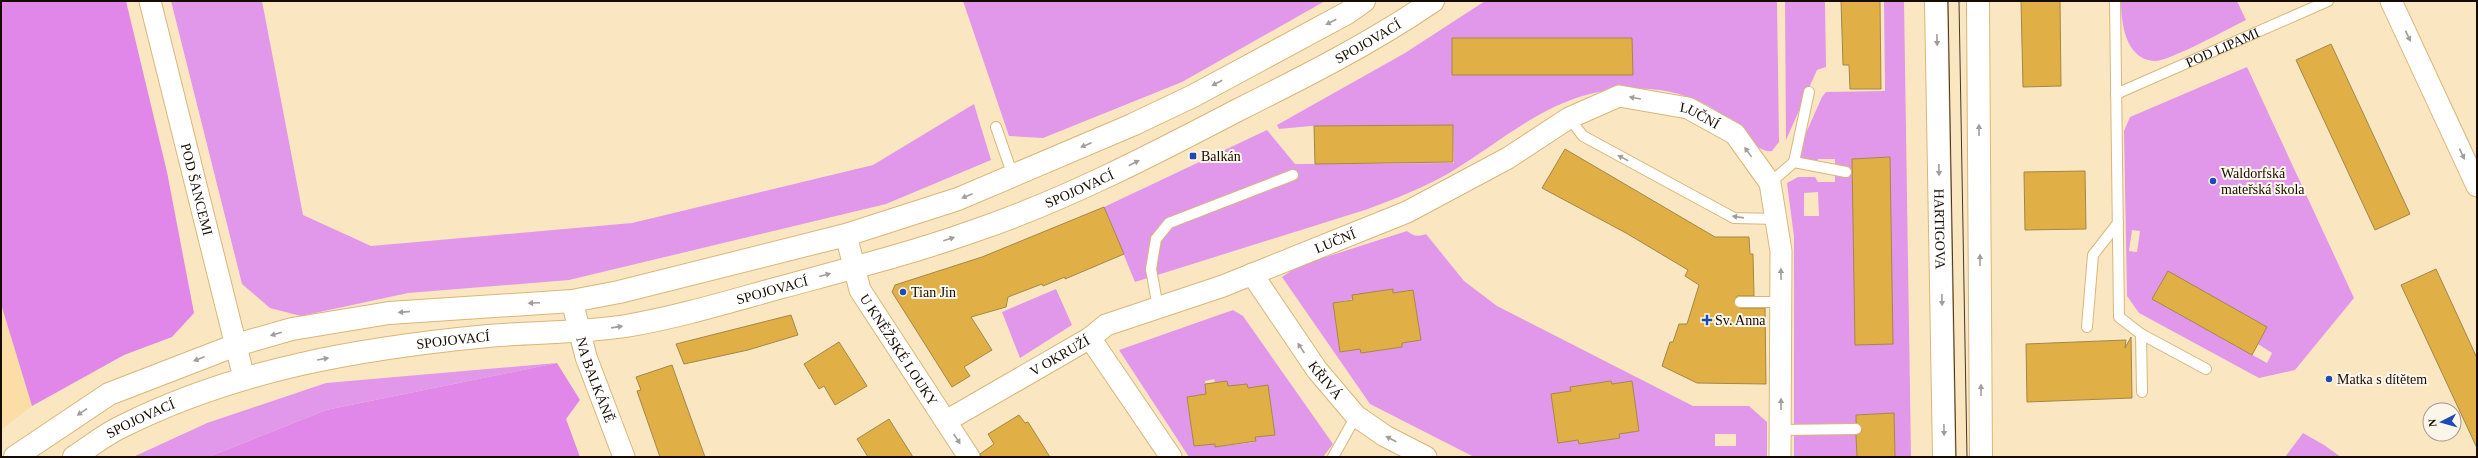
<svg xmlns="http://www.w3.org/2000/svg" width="2478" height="458" font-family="Georgia,serif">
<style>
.built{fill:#fbdea6}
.green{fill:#e298ea;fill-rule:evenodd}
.forest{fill:#e087e9}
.building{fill:#e0b047;stroke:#a48648}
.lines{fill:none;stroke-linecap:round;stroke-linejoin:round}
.service-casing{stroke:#d7b779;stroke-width:12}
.minor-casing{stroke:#d7b779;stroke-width:23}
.secondary-casing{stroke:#d7b779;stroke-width:24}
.primary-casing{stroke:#d7b779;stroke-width:24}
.service{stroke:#fff;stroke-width:10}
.minor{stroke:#fff;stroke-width:21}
.secondary{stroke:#fff;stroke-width:22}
.primary{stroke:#fff;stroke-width:22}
.tram{stroke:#453828;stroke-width:1}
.oneway{fill:#a29d99}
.poi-dot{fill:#1d4ab7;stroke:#fcf6ea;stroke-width:1.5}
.labels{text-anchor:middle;stroke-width:4;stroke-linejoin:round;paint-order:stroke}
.street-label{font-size:14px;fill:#160b00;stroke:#fcf6ea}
.poi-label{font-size:14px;fill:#160b00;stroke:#fcf6ea;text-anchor:start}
</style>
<rect width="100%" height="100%" fill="#fae7c2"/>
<path class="built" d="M1,304L32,406L1,430Z"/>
<path class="green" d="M171,1H262L303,215L371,246L632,223L873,165L974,104L991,160L886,204L569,280L408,293L301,316L270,308L242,284Z
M963,1H1325L1182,82L1043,138L1009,136Z
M1485,1H1777L1779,142L1772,151C1757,154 1736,126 1725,117C1704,100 1676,91 1650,89C1563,83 1519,130 1451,172C1425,187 1397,198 1368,209L1135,282L1104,207L1267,130L1295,164L1454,163L1453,127L1311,126L1279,129L1277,125L1405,53ZM1452,38H1631L1632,75H1453Z
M1785,1H1825L1826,67L1817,70L1786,140Z
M1884,1H1904L1911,457H1895L1894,413L1856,415L1857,457H1794V237L1787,183L1798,177H1815L1818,182H1835V159H1818L1817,163L1801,166L1797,153L1822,97L1826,92L1885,91ZM1890,157L1853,220L1852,159ZM1818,192L1819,216H1804V193Z
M2121,1H2237L2246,20C2229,28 2167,63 2153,61C2125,58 2121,22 2121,1Z
M2247,67L2354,298L2295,370L2259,378L2139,313L2127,296L2124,131L2130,117ZM2132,230L2140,231L2137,252L2129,251ZM2168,272L2267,327L2258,344L2272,353L2267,363L2152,299Z
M1407,231C1413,236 1418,237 1426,234L1464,281L1497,306L1693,406H1749L1767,422V457H1474L1370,404L1282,277L1298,266ZM1393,289V293L1413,290L1421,340L1402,343V347L1361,353L1360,349L1341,352L1333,303L1353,299L1352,296ZM1611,381L1612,384L1632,381L1639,431L1619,434L1620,438L1579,444L1578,440L1558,443L1551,394L1571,391V387ZM1715,434H1736V446H1715Z
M1056,289L1072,325L1020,358L1002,312Z
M1233,310L1243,316L1333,444L1323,457H1189L1119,350ZM1214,379L1215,383L1227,381L1228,386L1247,384L1248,388L1268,385L1275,434L1255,437V442L1215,447V444L1194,446L1187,397L1207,394L1205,381Z
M557,363L326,410L208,457H133L207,423L326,383Z
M2303,433L2324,445L2341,457H2285Z"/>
<path class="forest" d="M1,1H126L167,172L194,313L172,337L124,355L32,406L1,304Z
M557,363L580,400L566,419L580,457H208L326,410Z"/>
<path class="building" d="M1841,1H1880L1881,89H1850L1849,65H1843Z
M2021,1H2060L2061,86L2023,87Z
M1452,38H1632L1633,75H1452Z
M2331,44L2410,214L2375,230L2296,60Z
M1453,125V162L1315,164L1314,126Z
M1565,149L1715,237H1749L1750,254H1753L1754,296H1737L1734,302L1740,308H1765L1766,384L1697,383L1662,366L1670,342H1673L1679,324H1687L1699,285L1685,276L1688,270L1626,233L1542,188Z
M1890,157L1893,344L1855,345L1852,159Z
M2085,171L2086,229L2025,230L2024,172Z
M1104,207L1124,254L1065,279V277L1043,286L1042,284L1008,297L1006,307L971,317L992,350L964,367L970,376L952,387L892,292L895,285L982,257Z
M2436,269L2477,358V448L2401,285Z
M2168,271L2267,327L2252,355L2152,299Z
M1393,289V293L1413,290L1421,340L1402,343V347L1361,353L1360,349L1340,352L1333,303L1353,300L1352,295Z
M791,315L798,335L748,350L684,364L676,344Z
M2131,337L2132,398L2027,402L2026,344L2126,340L2125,348Z
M839,342L867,386L835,405L824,386L819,389L804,364Z
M672,365L679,385L705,457H660L637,391L641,390L636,377Z
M1227,381L1228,386L1247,384L1248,388L1268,385L1275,435L1255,437L1256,441L1215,447V444L1194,446L1187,397L1206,394L1205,384Z
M1611,381L1612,384L1632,381L1639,431L1619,434L1620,438L1579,444L1578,440L1558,443L1551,394L1571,391L1570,387Z
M1894,413L1895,457H1857L1856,435L1861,432L1862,429L1856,422V415Z
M1019,415L1025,423L1028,422L1050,457H981L980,454L994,444L988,434Z
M889,419L913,457H868L857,439Z"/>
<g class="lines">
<defs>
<g id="service">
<path d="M2115,1L2119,317L2141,334L2206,369"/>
<path id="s1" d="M2116,94L2328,1"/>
<path d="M1569,118L1583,136L1734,218L1777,219"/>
<path d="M996,127L1013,176"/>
<path d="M1794,162L1809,92"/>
<path d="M1770,183L1794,162L1846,172"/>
<path d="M1740,302H1781"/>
<path d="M1158,308L1151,269L1156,239L1169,223L1293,175"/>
<path d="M2087,327L2093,255L2118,223"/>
<path d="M2141,334L2142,392"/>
<path d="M1781,430L1856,429"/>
<path d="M1333,457L1356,416"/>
</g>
<g id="minor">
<path id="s2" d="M150,1L244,378"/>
<path d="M2391,1L2477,186"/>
<path id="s3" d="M846,235L860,290L969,457"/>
<path id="s4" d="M1252,274L1317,370L1356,416L1385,436L1426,457"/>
<path id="s5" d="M572,301L586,357L624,457"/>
<path d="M1090,338L1171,457"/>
<path id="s6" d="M946,421L1090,338L1106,325L1223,286L1407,212L1508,158L1569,118L1619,96L1688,108L1735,134L1770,183L1781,251L1780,457"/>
</g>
<g id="secondary">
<path id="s7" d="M1936,1L1944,457"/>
<path d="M1978,1L1981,457"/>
</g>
<g id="primary">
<path d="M15,457L109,394L236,345L292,329L389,313L572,301L619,292L846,235L958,199L1132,125L1193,96L1347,13L1364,1"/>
<path id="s8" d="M74,457C90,447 105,434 123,426C237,369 362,348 488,336C535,332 580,333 626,326C679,317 731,301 782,287C845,270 909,254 971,232C1063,201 1150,156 1236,111C1304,77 1370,44 1433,1"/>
</g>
</defs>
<use href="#service" class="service-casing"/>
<use href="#minor" class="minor-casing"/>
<use href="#secondary" class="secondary-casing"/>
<use href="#primary" class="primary-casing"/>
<use href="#service" class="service"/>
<use href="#minor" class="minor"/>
<use href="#secondary" class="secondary"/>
<use href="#primary" class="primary"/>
<path class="tram" d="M1948,1L1956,457
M1959,1L1967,457"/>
</g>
<defs><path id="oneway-solid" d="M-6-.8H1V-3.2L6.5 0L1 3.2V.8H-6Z"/></defs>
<g class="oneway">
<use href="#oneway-solid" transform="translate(1331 22) rotate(152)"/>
<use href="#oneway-solid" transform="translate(2408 36) rotate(65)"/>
<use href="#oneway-solid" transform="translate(1937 40) rotate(89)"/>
<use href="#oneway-solid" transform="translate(1217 83) rotate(152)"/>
<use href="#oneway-solid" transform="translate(1635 98) rotate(-170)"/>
<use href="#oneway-solid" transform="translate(1979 130) rotate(-90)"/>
<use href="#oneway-solid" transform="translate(1086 145) rotate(157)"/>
<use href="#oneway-solid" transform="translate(1748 152) rotate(-126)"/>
<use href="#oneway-solid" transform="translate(2462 154) rotate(65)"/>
<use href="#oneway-solid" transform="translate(1623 158) rotate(-152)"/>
<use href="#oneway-solid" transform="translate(1134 163) rotate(-27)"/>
<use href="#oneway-solid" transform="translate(1939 170) rotate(89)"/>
<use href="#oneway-solid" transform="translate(967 196) rotate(157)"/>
<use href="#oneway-solid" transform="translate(1738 217) rotate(-172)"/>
<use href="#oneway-solid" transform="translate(949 239) rotate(-17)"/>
<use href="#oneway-solid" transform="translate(1980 260) rotate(-90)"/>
<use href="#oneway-solid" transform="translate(1781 274) rotate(-91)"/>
<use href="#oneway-solid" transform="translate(825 275) rotate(-15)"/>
<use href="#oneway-solid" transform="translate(1942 300) rotate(89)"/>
<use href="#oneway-solid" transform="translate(534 303) rotate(177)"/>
<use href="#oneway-solid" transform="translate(404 312) rotate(175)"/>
<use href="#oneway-solid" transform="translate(617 327) rotate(-8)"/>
<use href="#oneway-solid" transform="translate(276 334) rotate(164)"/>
<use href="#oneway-solid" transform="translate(1301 348) rotate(-124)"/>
<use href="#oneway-solid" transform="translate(199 359) rotate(159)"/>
<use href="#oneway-solid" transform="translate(323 359) rotate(-10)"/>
<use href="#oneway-solid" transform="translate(1981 390) rotate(-90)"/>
<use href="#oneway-solid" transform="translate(1781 404) rotate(-90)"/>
<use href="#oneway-solid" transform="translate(82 412) rotate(146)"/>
<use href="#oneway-solid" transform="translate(1944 430) rotate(89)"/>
<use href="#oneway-solid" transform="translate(957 439) rotate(57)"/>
<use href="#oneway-solid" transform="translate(1391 439) rotate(-152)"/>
</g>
<g class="poi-dot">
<rect x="1189" y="152" width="8" height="8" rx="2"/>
<circle cx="2213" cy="181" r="4"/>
<circle cx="903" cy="292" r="4"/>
<path d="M1705 314h4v4h4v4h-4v4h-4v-4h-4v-4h4z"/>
<circle cx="2329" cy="379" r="4"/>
</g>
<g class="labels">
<g class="street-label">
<text dy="5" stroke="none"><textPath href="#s8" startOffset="1373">SPOJOVACÍ</textPath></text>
<text dy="5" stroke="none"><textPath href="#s1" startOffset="116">POD LIPAMI</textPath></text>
<text dy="5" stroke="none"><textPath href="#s6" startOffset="834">LUČNÍ</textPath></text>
<text dy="5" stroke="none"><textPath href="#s8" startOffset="1049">SPOJOVACÍ</textPath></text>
<text dy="5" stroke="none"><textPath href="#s2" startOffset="194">POD ŠANCEMI</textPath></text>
<text dy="5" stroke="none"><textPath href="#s7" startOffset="228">HARTIGOVA</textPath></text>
<text dy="5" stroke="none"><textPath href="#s6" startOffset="431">LUČNÍ</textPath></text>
<text dy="5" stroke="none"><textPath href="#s8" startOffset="725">SPOJOVACÍ</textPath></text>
<text dy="5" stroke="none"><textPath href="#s8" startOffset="401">SPOJOVACÍ</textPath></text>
<text dy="5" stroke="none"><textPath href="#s3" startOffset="128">U KNĚŽSKÉ LOUKY</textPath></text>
<text dy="5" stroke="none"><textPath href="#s6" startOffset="131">V OKRUŽÍ</textPath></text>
<text dy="5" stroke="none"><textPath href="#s5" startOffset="82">NA BALKÁNĚ</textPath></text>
<text dy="5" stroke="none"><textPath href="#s4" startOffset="129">KŘIVÁ</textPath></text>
<text dy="5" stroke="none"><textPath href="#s8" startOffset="77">SPOJOVACÍ</textPath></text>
</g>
<g class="poi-label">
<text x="1201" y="161">Balkán</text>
<text x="2221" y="178">Waldorfská<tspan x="2221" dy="16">mateřská škola</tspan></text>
<text x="911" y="297">Tian Jin</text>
<text x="1715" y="325">Sv. Anna</text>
<text x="2337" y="384">Matka s dítětem</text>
</g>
</g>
<rect width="2478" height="458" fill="none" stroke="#160b00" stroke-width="4"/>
<g transform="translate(2442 422) rotate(264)"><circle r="19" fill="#fcf6ea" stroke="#a0988c"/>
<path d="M0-3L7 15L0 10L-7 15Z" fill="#1d4ab7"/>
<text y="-6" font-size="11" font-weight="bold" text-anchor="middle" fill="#160b00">N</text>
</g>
</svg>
